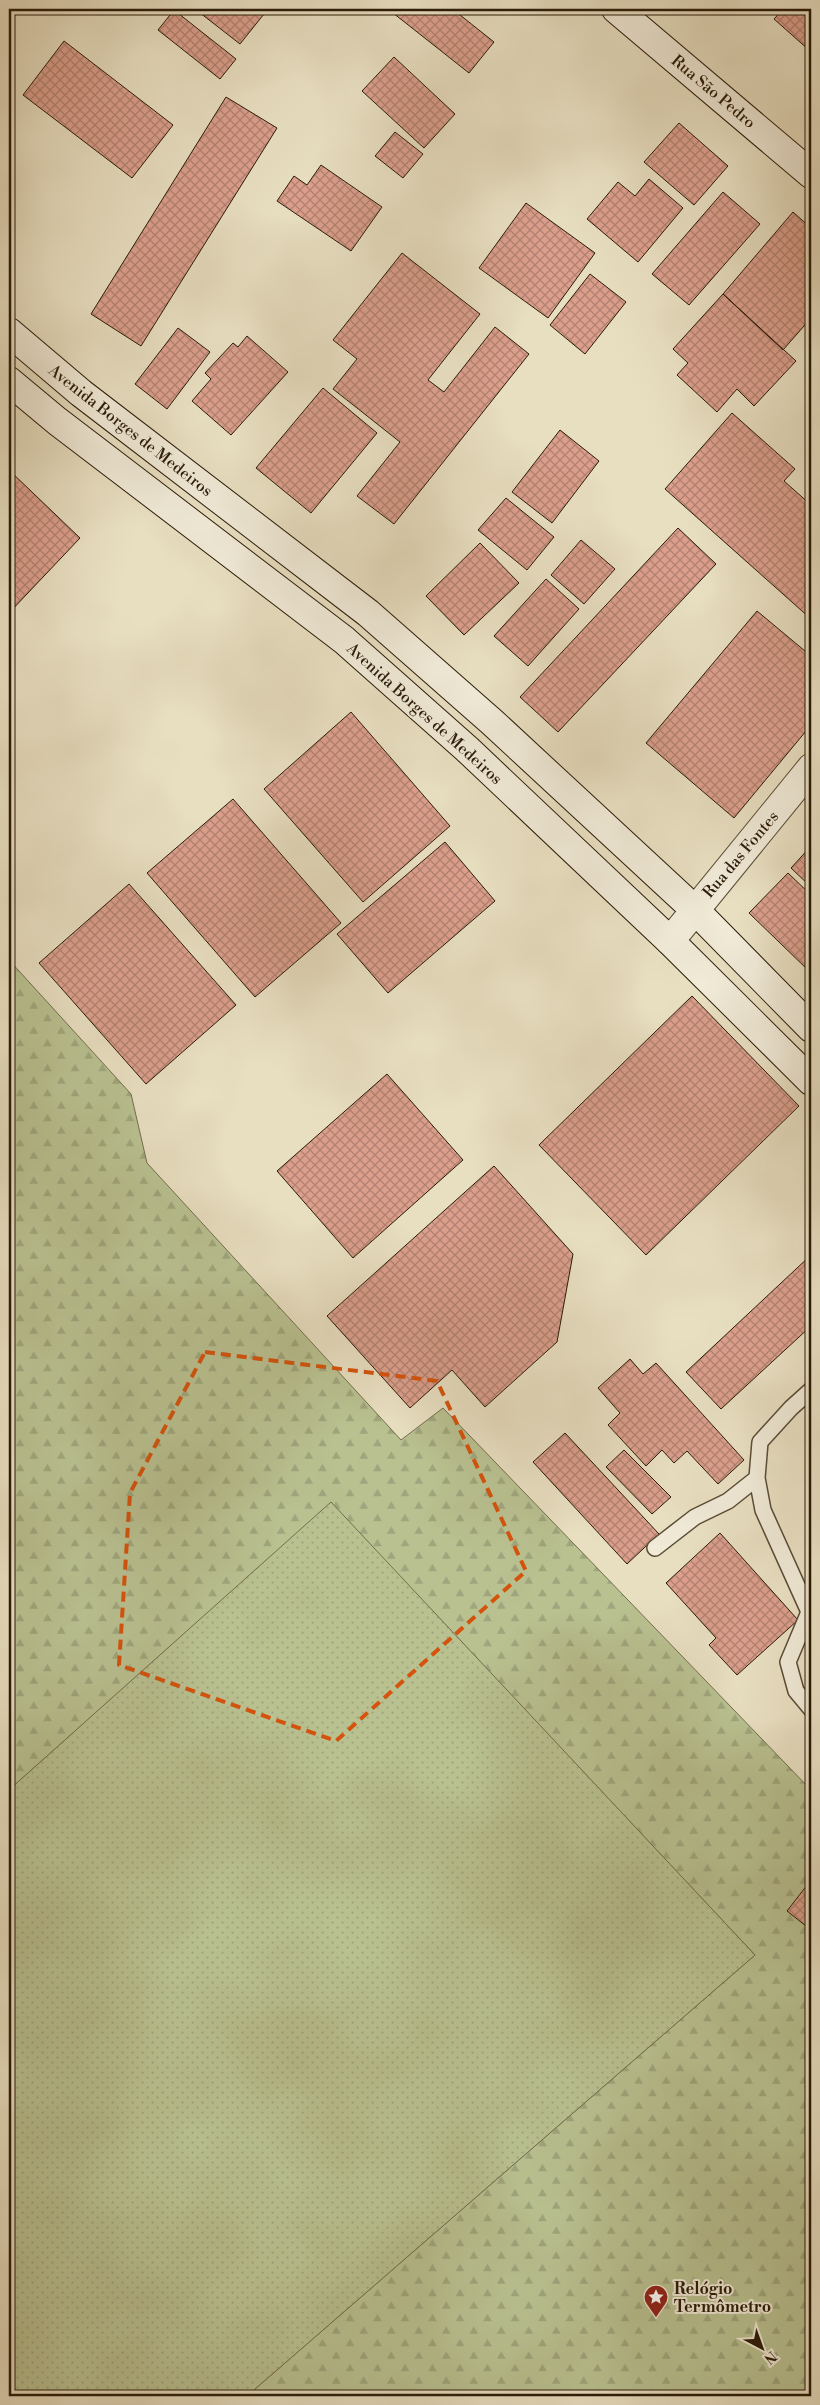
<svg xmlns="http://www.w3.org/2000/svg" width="820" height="2405" font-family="'Libre Bodoni',serif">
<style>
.forest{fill:url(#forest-firs);stroke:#726e4d}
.park{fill:url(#park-dots);stroke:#726e4d}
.building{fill:url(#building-cross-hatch);stroke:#2a1b09}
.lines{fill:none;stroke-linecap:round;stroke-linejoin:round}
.service-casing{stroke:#5a4c37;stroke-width:18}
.tertiary-casing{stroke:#5a4c37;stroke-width:30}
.secondary-casing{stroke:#2a1b09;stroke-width:30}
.service{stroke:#f0ead7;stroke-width:15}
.tertiary{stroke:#f0ead7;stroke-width:28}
.secondary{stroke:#f0ead7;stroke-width:28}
.marked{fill:none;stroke:#d5530c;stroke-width:4;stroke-dasharray:10 6;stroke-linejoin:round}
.labels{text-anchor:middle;stroke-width:4;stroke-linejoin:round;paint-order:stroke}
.street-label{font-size:16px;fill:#2a1b09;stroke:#f0ead7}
.poi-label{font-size:16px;font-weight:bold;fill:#2a1b09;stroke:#f0ead7;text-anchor:start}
</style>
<defs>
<pattern id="forest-firs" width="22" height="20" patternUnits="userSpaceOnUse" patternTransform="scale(1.25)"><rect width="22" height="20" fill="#b9c191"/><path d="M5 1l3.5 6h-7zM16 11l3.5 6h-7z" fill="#9fa57c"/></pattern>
<pattern id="park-dots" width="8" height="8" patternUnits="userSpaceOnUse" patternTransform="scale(1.25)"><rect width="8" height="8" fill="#b9c191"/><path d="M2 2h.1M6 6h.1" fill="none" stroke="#9fa57c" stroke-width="1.8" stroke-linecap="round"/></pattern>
<pattern id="building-cross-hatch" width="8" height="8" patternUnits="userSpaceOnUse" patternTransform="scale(1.25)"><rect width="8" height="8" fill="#db9f8c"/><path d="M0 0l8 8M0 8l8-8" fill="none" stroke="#b28171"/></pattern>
</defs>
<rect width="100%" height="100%" fill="#e8dfc1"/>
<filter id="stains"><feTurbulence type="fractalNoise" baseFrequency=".004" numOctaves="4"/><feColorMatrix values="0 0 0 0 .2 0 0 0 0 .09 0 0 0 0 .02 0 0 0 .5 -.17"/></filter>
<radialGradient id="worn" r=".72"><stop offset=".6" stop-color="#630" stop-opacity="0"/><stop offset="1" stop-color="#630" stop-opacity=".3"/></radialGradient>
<path class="forest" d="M9,960L131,1094L147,1163L401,1440L443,1408L811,1790V2396H247L755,1955L331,1503L9,1790Z"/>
<path class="park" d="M331,1502L755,1955L247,2396H9V1790Z"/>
<path class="building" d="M195,9H268L240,44Z
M388,9H457L455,11L494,42L469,73Z
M783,9H811L810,51L774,19Z
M174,10L236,59L220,79L158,30Z
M64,41L173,125L132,178L23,95Z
M394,57L455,114L424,148L362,91Z
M226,97L277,128L141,346L91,314Z
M679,123L728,166L694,205L644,162Z
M395,132L423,154L403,178L375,156Z
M321,165L382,207L351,251L277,201L294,176L307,185Z
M649,179L683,208L638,262L587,219L618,182L635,196Z
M723,192L760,224L689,305L652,274Z
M526,203L595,253L548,318L479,268Z
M793,212L811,228V318L783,350L723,294Z
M402,253L480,314L428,380L444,392L495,327L529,354L394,524L357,496L400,442L333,389L357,359L333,340Z
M590,274L626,302L585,354L550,325Z
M723,294L796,361L754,406L737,389L717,412L677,375L688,363L673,349Z
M178,328L210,352L167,409L135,384Z
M247,336L288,372L231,435L192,401L211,379L205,373L233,343L238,347Z
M323,388L377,433L311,513L256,468Z
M732,413L795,469L784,481L811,505V619L665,489Z
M560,430L599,461L552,523L512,492Z
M9,470L80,538L9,613Z
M506,498L554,537L527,570L478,530Z
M678,528L716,564L558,732L520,697Z
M581,540L615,569L584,604L551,575Z
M480,543L519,583L464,635L426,596Z
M546,579L579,609L528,666L494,636Z
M757,611L811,656V725L734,818L646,743Z
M351,712L450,826L363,902L264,789Z
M233,799L341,923L255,997L147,873Z
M445,842L495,901L388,993L337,934Z
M811,846V887L791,868Z
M788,873L811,895V969L809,971L749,913Z
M129,884L236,1005L146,1084L39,963Z
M692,996L799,1106L646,1255L539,1145Z
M387,1074L463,1160L353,1258L277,1171Z
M494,1166L573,1254L557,1342L485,1407L452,1370L410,1408L327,1316Z
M811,1255V1326L721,1409L686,1372Z
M630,1359L643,1374L656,1363L744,1460L718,1484L687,1451L674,1463L662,1450L646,1466L608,1425L620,1413L598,1388Z
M565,1433L659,1534L627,1564L533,1462Z
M624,1450L671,1497L652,1514L606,1467Z
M720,1533L798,1620L737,1675L709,1645L716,1638L666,1583Z
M811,1880V1930L787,1911Z"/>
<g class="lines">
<defs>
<path id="service" d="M811,1390L791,1408L760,1442L757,1478L763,1510L809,1612L788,1662L796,1691L811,1709
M655,1548L695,1517L728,1501L757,1478"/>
<path id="tertiary" d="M670,941L811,768"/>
<path id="secondary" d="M616,9L811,174
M9,332L81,393L368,613L492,722L694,909L811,1028
M9,381L57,421L344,640L467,749L670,941L811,1081"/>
</defs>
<use href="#service" class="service-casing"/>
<use href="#tertiary" class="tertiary-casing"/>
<use href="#secondary" class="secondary-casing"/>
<use href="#service" class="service"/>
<use href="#tertiary" class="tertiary"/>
<use href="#secondary" class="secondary"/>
</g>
<path class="marked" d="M205,1352L437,1381L526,1571L336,1741L119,1665L130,1493Z"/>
<defs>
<symbol id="sight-pin" viewBox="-11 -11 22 30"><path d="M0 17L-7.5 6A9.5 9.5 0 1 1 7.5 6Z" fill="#8f2418" stroke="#f0ead7"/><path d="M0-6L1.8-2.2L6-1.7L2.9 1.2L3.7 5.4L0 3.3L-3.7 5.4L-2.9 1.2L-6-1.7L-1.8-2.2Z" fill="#fff"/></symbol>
</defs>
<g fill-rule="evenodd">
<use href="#sight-pin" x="642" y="2283" width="28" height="38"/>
</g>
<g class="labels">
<g class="street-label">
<text transform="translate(714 91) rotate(40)" y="6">Rua São Pedro</text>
<text transform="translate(131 430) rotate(38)" y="6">Avenida Borges de Medeiros</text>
<text transform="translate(425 713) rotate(42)" y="6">Avenida Borges de Medeiros</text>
<text transform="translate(740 854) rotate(-50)" y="6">Rua das Fontes</text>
</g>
<g class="poi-label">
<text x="674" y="2294">Relógio<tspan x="674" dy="18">Termômetro</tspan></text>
</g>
</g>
<rect width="820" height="2405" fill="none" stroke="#e8dfc1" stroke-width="30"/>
<rect x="10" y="10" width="800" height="2385" fill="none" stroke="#2a1b09" stroke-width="2.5"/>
<rect x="15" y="15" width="790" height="2375" fill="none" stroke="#2a1b09"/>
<g transform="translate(762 2348) rotate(139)" stroke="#f0ead7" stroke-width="4" paint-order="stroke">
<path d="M0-4L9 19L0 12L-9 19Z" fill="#2a1b09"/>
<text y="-8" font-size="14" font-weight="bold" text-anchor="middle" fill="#2a1b09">N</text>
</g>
<rect width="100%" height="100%" filter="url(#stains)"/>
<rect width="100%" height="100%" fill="url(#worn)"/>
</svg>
